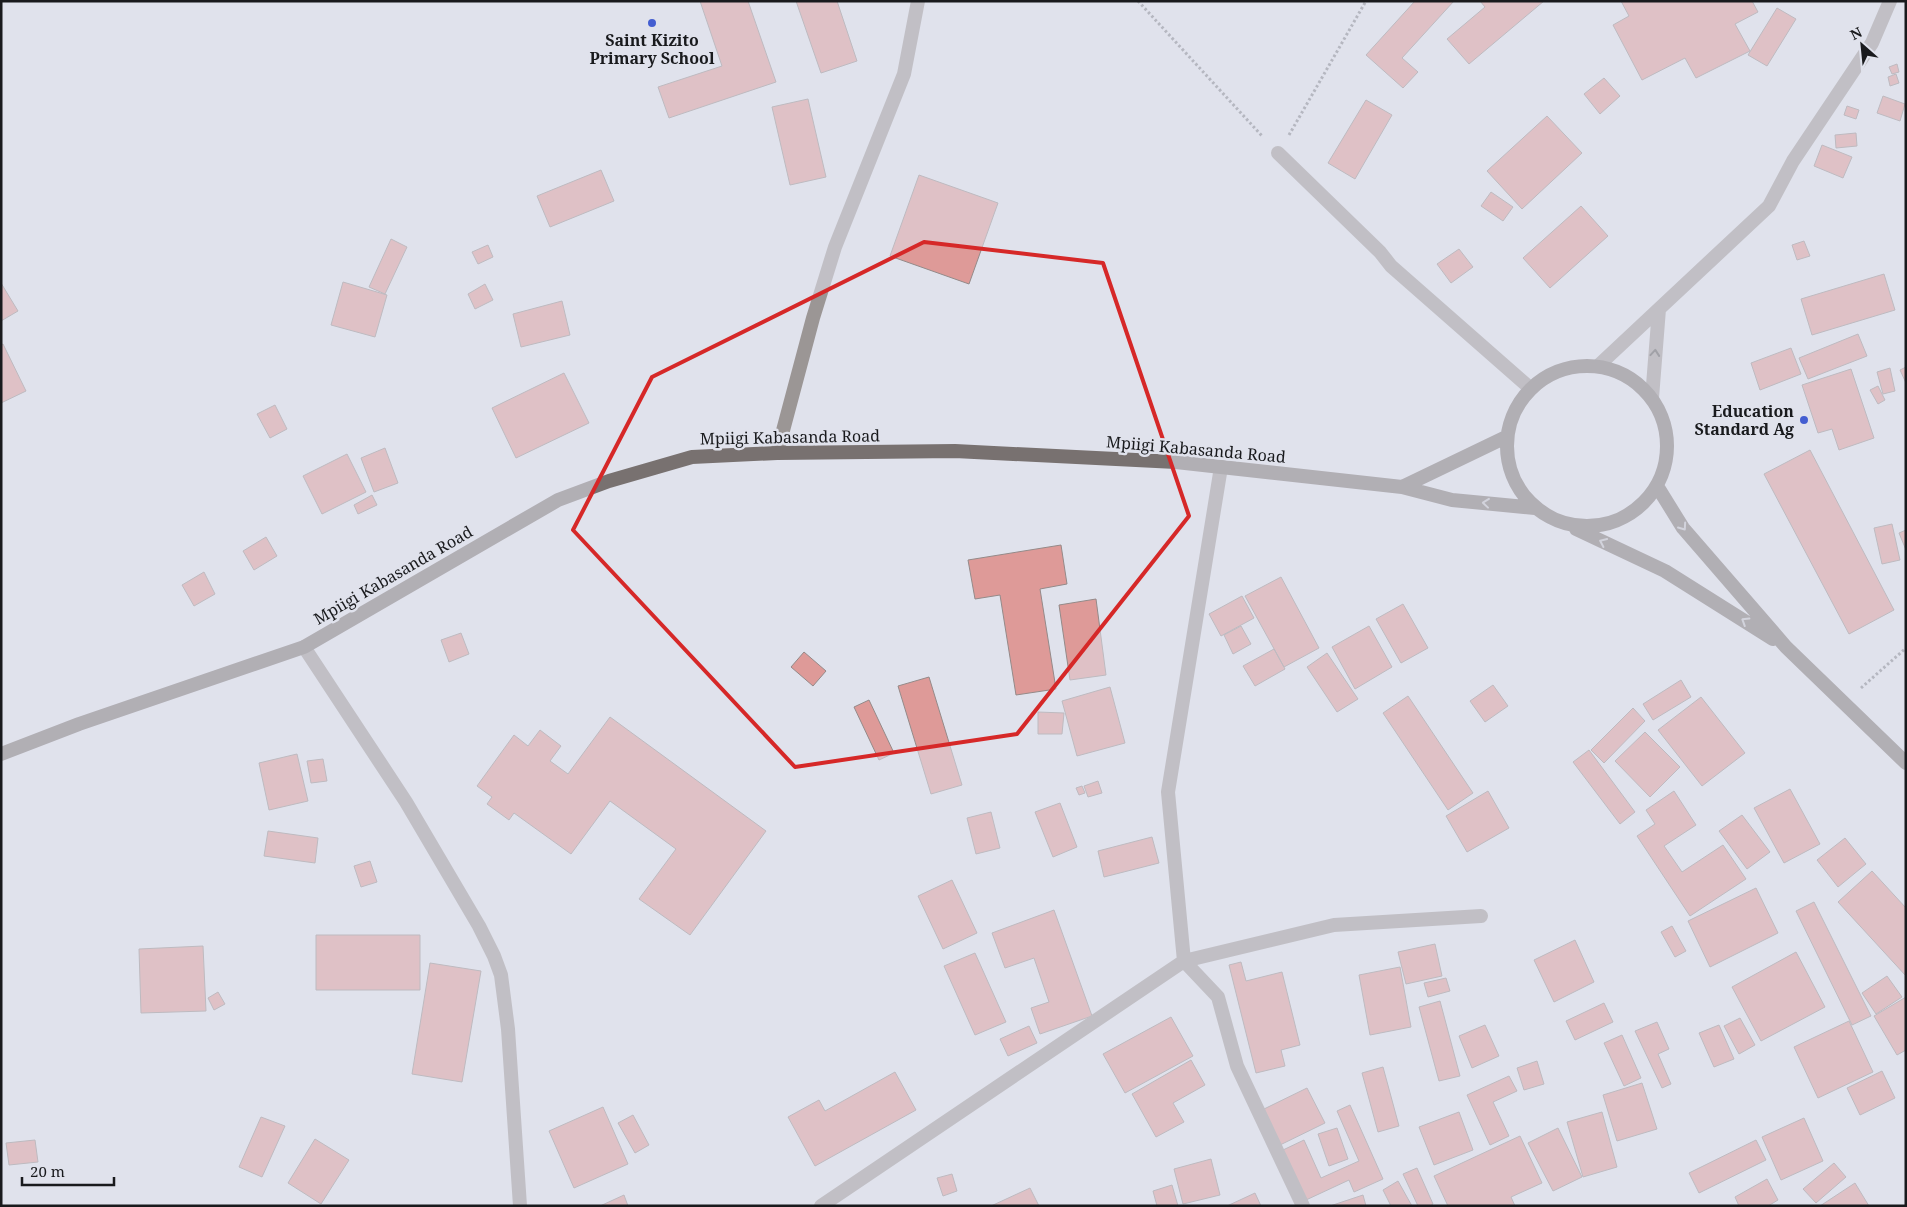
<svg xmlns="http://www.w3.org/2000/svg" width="1907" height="1207" viewBox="0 0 1907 1207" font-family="'Noto Serif',serif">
  <rect width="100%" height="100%" fill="#e0e2ec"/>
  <path fill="#de9a98" stroke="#948a89" d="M700,1H748L776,82L669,118L658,87L722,66Z
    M796,1H837L857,61L821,73Z
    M1415,1H1454L1402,58L1418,72L1403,88L1366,55Z
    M1480,1H1544L1469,64L1447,39L1485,7Z
    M1621,1H1752L1758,12L1735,24L1750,51L1696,78L1685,58L1642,80L1613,25L1629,16Z
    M1777,8L1796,19L1767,66L1748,55Z
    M1897,64L1899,72L1892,74L1889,67Z
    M1896,74L1899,83L1890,86L1888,77Z
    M1604,78L1620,96L1600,114L1584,94Z
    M1883,96L1905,104L1900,121L1877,113Z
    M808,99L826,177L790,185L772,107Z
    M1366,100L1392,115L1355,179L1328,163Z
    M1847,106L1859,110L1856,119L1844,115Z
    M1547,116L1582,153L1522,209L1487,171Z
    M1856,133L1857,146L1836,148L1835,135Z
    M1822,145L1852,157L1843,178L1814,166Z
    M601,170L614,201L550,227L537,196Z
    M919,175L998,203L969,284L890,256Z
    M1491,192L1513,207L1503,221L1481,206Z
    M1581,206L1608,236L1550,288L1523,258Z
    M391,239L407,247L385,294L369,287Z
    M1804,241L1810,256L1797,260L1792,245Z
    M488,245L493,257L478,264L472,252Z
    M1459,249L1473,267L1451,283L1437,264Z
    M1884,274L1895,310L1812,335L1801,299Z
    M343,282L387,295L375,337L331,325Z
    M1,283L18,311L1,321Z
    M485,284L493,300L475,309L468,294Z
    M562,301L570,335L521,347L513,314Z
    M1858,334L1867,356L1808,379L1799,358Z
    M3,344L26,391L1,403V345Z
    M1791,348L1801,374L1760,390L1751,363Z
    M1906,367V383L1900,370Z
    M1890,368L1895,391L1883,394L1877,372Z
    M1851,369L1874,438L1839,450L1832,429L1818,433L1802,385Z
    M564,373L589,423L516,458L492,408Z
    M1878,386L1885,400L1878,404L1870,390Z
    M275,405L287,429L270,438L257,414Z
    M385,448L398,483L374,492L361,458Z
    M1810,450L1894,610L1849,634L1764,474Z
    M347,454L366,492L322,514L303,476Z
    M372,495L377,505L358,514L354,505Z
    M1892,524L1900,560L1882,564L1874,528Z
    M1906,530V550L1899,533Z
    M266,537L277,556L254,570L243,551Z
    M1061,545L1067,584L1040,589L1056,689L1016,695L1000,595L975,599L968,560Z
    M204,572L215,594L194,606L182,585Z
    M1281,577L1319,648L1284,667L1245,596Z
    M1242,596L1254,618L1221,636L1209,614Z
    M1096,599L1106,675L1070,680L1059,605Z
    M1403,604L1428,648L1401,663L1376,619Z
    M1241,626L1251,644L1233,654L1224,635Z
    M1369,626L1392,667L1355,689L1332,647Z
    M461,633L469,654L449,662L441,640Z
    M1274,649L1285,669L1255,686L1243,666Z
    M804,652L826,671L813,686L791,667Z
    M1327,653L1358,699L1337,712L1307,667Z
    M929,677L962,785L931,794L898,686Z
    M1681,680L1691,697L1653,720L1643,704Z
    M1493,685L1508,706L1485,722L1470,701Z
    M1110,687L1125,743L1077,756L1062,701Z
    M1408,696L1473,793L1448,810L1383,713Z
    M1701,697L1745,753L1702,786L1658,730Z
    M869,700L894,753L879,760L854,707Z
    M1633,708L1645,721L1604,763L1591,750Z
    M1038,712L1064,713L1062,734H1038Z
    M610,717L766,831L690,935L639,899L676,849L610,801L571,854L514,813L509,820L487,804L492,797L477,786L514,735L528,746L540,730L561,746L550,761L568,774Z
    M1645,732L1680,767L1650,797L1615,761Z
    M1589,750L1635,812L1620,824L1573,762Z
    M297,754L308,801L269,810L259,763Z
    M323,759L327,781L311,783L307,761Z
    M1098,781L1102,793L1088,797L1084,786Z
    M1082,786L1085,793L1079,795L1076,788Z
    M1790,789L1820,844L1784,863L1754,808Z
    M1488,791L1509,828L1467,852L1446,816Z
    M1674,791L1696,825L1664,846L1682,872L1723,845L1746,879L1690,916L1637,836L1655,824L1646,810Z
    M1060,803L1077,847L1053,857L1035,812Z
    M991,812L1000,848L976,854L967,818Z
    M1742,815L1770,852L1747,869L1719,831Z
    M268,831L318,838L315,863L264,856Z
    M1152,837L1159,863L1104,877L1098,851Z
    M1845,838L1866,864L1838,887L1817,860Z
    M370,861L377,882L361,887L354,866Z
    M1872,871L1906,908V976L1838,902Z
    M952,880L977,933L943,949L918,896Z
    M1756,888L1778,933L1710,967L1688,921Z
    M1814,902L1871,1016L1852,1025L1796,911Z
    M1054,910L1092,1016L1040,1034L1031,1008L1049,1002L1034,958L1005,968L992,933Z
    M1672,926L1686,951L1675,957L1661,932Z
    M316,935H420V990H316Z
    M1575,940L1594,982L1554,1002L1534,960Z
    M1435,944L1442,976L1406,984L1398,952Z
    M203,946L206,1011L141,1013L139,949Z
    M1796,952L1825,1007L1761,1041L1732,987Z
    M975,953L1006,1022L975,1035L944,966Z
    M1241,962L1246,981L1282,972L1300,1045L1281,1050L1285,1066L1256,1073L1229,965Z
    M430,963L481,971L462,1082L412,1074Z
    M1400,967L1411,1027L1370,1035L1359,975Z
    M1887,976L1902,997L1876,1014L1862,993Z
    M1446,978L1450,991L1428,997L1424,983Z
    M218,992L225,1004L214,1010L208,998Z
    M1906,997V1050L1897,1055L1874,1016Z
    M1440,1001L1460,1076L1439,1081L1419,1007Z
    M1604,1003L1613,1022L1575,1040L1566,1021Z
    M1171,1017L1193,1056L1125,1093L1103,1054Z
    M1740,1018L1755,1045L1739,1054L1724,1026Z
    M1849,1021L1873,1072L1818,1098L1794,1047Z
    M1657,1022L1669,1049L1658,1054L1671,1084L1662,1088L1635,1031Z
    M1485,1025L1499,1056L1472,1068L1459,1036Z
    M1719,1025L1734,1059L1714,1067L1699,1033Z
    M1029,1026L1037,1043L1008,1056L1000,1039Z
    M1622,1035L1641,1078L1624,1086L1604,1043Z
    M1191,1060L1205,1085L1173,1103L1184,1122L1156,1137L1132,1094Z
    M1537,1061L1544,1084L1524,1090L1517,1068Z
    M1383,1067L1399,1126L1378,1132L1362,1073Z
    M1882,1071L1895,1098L1860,1115L1847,1088Z
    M895,1072L916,1110L815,1166L788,1117L819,1100L825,1111Z
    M1509,1076L1517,1091L1493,1102L1509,1136L1490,1145L1467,1095Z
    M1642,1083L1657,1129L1617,1141L1603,1095Z
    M1307,1088L1325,1123L1280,1145L1262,1110Z
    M1350,1105L1383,1179L1354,1192L1349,1180L1306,1200L1283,1150L1304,1140L1321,1178L1359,1161L1337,1111Z
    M603,1107L628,1164L574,1188L549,1131Z
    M1459,1112L1473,1150L1434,1165L1419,1127Z
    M1602,1112L1617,1167L1583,1177L1567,1122Z
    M633,1115L649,1145L635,1153L618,1123Z
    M261,1117L285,1126L262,1177L239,1167Z
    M1804,1118L1823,1161L1781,1180L1762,1137Z
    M1337,1128L1348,1159L1329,1166L1318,1134Z
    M1558,1128L1582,1177L1553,1191L1528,1143Z
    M1520,1136L1542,1183L1511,1197L1515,1206H1448L1434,1176Z
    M315,1139L349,1160L321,1204L288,1183Z
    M35,1140L38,1162L9,1165L6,1143Z
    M1756,1140L1766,1160L1699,1193L1689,1173Z
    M1211,1159L1220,1195L1183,1204L1174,1169Z
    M1834,1163L1846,1177L1816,1203L1803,1189Z
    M1417,1168L1433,1204L1430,1206H1418L1403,1174Z
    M952,1174L957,1191L943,1196L937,1178Z
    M1767,1179L1778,1200L1768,1206H1739L1735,1197Z
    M1398,1181L1412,1206H1391L1383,1190Z
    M1855,1183L1869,1206H1820Z
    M1172,1185L1178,1206H1157L1153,1191Z
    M1030,1188L1039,1206H991Z
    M1255,1193L1261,1206H1227Z
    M624,1195L628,1206H600Z
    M1363,1195L1366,1206H1330Z"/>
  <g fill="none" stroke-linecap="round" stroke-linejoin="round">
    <path stroke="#81838a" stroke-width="3" stroke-dasharray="2.5 2.5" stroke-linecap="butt" d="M1138,1L1263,137
      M1289,135L1366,1
      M1861,688L1906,648"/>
    <path stroke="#9b9695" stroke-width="14" d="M1278,153L1380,252L1391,266L1530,388
      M1598,366L1769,206L1793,161L1872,43L1890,1
      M1652,398L1659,309
      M777,453L813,318L835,247L904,74L918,1
      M1221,467L1168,792L1184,961L1218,997L1237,1066L1303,1206
      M304,647L406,802L479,926L494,956L501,975L508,1029L520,1206
      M821,1206L1184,961L1334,925L1481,916"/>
    <path stroke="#787170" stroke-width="14" d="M1507 446a80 80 0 1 1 160 0a80 80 0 1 1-160 0Z
      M1657,486L1683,528L1786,647L1906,763
      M1402,487L1506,437
      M1576,529L1665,571L1773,639
      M1,754L79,724L304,647L558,500L609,481L692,457L777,453L955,451L1176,462L1402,487L1452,500L1535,508"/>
  </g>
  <defs><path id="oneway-chevron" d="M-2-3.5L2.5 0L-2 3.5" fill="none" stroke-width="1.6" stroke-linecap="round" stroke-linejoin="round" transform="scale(1.25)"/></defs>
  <use stroke="#545253" href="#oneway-chevron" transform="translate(1655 353) rotate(-85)"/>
  <g stroke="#c1c0c7">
    <use href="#oneway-chevron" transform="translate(1486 503) rotate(-174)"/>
    <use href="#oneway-chevron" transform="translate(1683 527) rotate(55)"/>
    <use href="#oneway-chevron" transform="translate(1603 542) rotate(-155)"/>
    <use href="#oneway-chevron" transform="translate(1745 621) rotate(-148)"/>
  </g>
  <path d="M0 0H1907V1207H0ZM924,242L1103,263L1189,516L1017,734L795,767L573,530L652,377Z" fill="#e0e2ec" fill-opacity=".55" fill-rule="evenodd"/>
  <path fill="none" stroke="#d62828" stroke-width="4" stroke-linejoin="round" d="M924,242L1103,263L1189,516L1017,734L795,767L573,530L652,377Z"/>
  <g fill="#445ed1" stroke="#e0e2ec" stroke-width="2">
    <circle cx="652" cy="23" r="5"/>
    <circle cx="1804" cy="420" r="5"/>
  </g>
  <g text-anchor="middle" stroke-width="5" stroke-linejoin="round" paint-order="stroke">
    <g font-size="16" font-weight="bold" fill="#191a1d" stroke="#e0e2ec">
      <text x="652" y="46">Saint Kizito<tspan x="652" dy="18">Primary School</tspan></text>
      <text x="1794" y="417" text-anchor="end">Education<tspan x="1794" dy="18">Standard Ag</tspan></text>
    </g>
    <g font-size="16" fill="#191a1d" stroke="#e0e2ec">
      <text transform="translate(790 437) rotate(-1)" y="6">Mpiigi Kabasanda Road</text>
      <text transform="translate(1196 449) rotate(5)" y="6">Mpiigi Kabasanda Road</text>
      <text transform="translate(393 575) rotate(-30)" y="6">Mpiigi Kabasanda Road</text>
    </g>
  </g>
  <rect width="1907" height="1207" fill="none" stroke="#191a1d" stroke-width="5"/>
  <g transform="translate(1862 45) rotate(333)" stroke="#e0e2ec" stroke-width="4" paint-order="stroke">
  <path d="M0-4L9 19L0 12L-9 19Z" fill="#191a1d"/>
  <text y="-8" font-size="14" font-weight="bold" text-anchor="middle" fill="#191a1d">N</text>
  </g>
  <path d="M22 1177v8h92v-8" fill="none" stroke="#191a1d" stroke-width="2.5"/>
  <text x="30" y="1177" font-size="15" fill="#191a1d" stroke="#e0e2ec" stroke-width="4" paint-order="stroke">20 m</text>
</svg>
